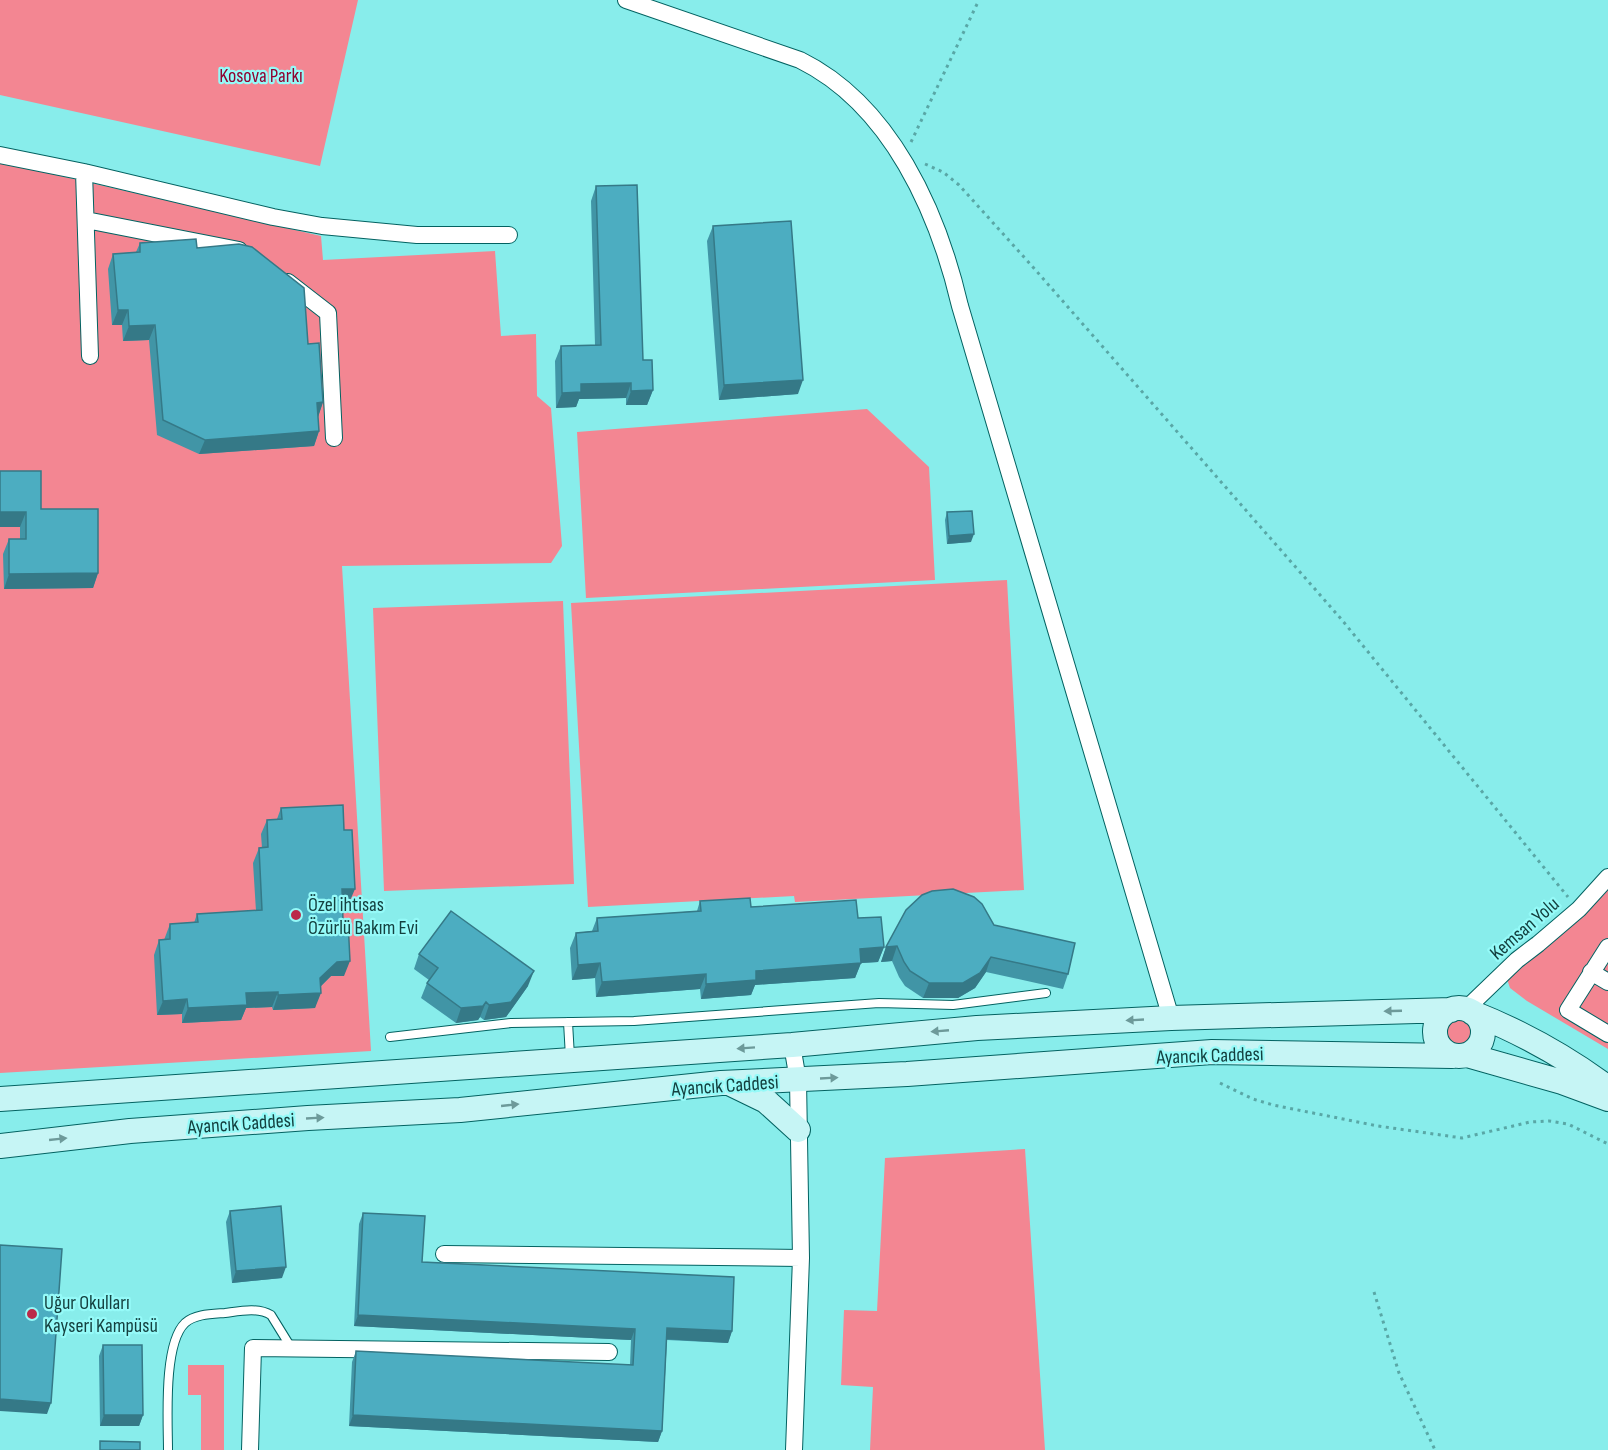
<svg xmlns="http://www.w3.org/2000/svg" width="1608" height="1450" viewBox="0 0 1608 1450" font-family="'Sofia Sans Condensed',sans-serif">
  <rect width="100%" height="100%" fill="#88edeb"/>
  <path fill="#f38692" d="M0,0H358L320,166L0,95Z
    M0,162L321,236L323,260L495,251L501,336L536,334L537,396L551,408L562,546L551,563L342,566L371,1051L0,1073Z
    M867,409L929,467L935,580L586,598L577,432Z
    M1007,580L1024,890L795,902L794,896L588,907L571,603Z
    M563,601L574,884L384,891L373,608Z
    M1608,876V1049L1527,1001L1510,988L1506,976Z
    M1446 1032a13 13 0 1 1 26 0a13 13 0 1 1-26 0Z
    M1025,1149L1045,1450H870L873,1387L841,1385L844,1310L877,1311L885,1158Z
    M188,1365H224V1450H201V1395H188Z"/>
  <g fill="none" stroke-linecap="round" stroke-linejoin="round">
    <defs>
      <path id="lane" d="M568,1022L570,1057
        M390,1037L511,1023L634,1021L879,1003L953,1005L1046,993
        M168,1450C168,1421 163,1344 185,1323C195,1314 212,1314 225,1313C240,1311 258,1307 271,1315L292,1349"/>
      <path id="street" d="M626,0L800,60C891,105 938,212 960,306L1171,1018
        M0,155L84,172L273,217L322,226L417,235H509
        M84,172L90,356
        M86,220L239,250
        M288,282L328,313L334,438
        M1608,947L1568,1010L1608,1034
        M1591,972L1608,982
        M1466,1009L1517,960L1538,944L1579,909L1608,877
        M792,1045L798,1080L801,1258L794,1450
        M444,1254L801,1258
        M250,1450L253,1348L609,1352"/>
      <path id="secondary" d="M1435 1032a24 24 0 1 1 48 0a24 24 0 1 1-48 0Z
        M1473,1013C1521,1032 1566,1057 1608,1088
        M1467,1055L1562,1082L1608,1099
        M731,1084L766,1101L798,1130
        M0,1099L792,1045L977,1028L1171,1018L1451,1010
        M0,1146L130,1131L308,1118L460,1110L721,1083L907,1074L1212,1052L1452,1056"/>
    </defs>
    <use href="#lane" stroke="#036261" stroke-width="10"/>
    <use href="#street" stroke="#036261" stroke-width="18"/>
    <use href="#secondary" stroke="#036261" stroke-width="26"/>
    <path stroke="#59a7a6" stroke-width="3" stroke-dasharray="3 4.5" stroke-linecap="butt" d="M911,142L979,0
      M925,164L943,172L959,185L1032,266L1342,620L1568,897
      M1220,1083L1253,1099L1273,1105L1378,1126L1462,1138L1530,1122L1549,1121L1568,1124L1608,1144
      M1374,1292L1399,1373L1435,1450"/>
    <use href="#lane" stroke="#fff" stroke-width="8"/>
    <use href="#street" stroke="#fff" stroke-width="16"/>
    <use href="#secondary" stroke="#c6f5f5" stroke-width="24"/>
  </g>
  <path fill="#4195a6" d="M596,186L643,360L653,390L647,405H626V398L579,399L576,407L556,408L555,361L561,346L595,345L591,201Z
    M713,226L798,394L719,400L707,241Z
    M140,243L197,248L308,344L323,402L318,417L319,431L314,446L199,454L157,435L149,340L123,341L122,325H112L108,269L113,254L136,252Z
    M0,471L41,509L98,573L93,588L4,589L3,554L9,539H20V527Z
    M947,512L971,542L947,544L945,520Z
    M281,808L344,830L349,903L342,904L344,976H331L320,987L315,1008L273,1010L272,1007L246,1008L241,1020L182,1023V1014L157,1015L154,955L159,940H164L170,924L194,923L197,914L256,911L253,863L259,848H262L261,834L267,820L277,819Z
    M700,901L858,918L884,947L878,962L861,963L855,978L755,985L751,995L701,999L700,989L596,997L595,978L572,980L570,948L576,933L592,931L597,918L697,911Z
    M994,925L1068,974L1063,989L986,972L975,988L958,998H923L905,986L899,977L892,961L881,962L886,947Z
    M419,954L528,986L506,1017L484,1020L480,1017L478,1020L456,1023L421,998L427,983L429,980L414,969Z
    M230,1211L282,1278L232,1283L226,1222Z
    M363,1213L422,1262L732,1331L728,1343L667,1340L662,1431L658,1442L349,1426L352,1362L356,1351L630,1365L631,1340L354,1326L359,1224Z
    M103,1345L143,1415L139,1426H100L99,1356Z"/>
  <path fill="#357987" d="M118,310H128L122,325H112Z
    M155,325L149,340L123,341L129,326Z
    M803,380L798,394L719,400L724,385Z
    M631,383L626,398L579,399L576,407L556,408L562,393L581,384Z
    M653,390L647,405H626L631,391Z
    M323,402L318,417L317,403Z
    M319,431L314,446L199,454L205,440Z
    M0,512H26L20,527H0Z
    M974,534L971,542L947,544L949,536Z
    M98,573L93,588L4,589L9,574Z
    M342,889H355L349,903L336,904Z
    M897,946L892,961L881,962L886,947Z
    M884,947L878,962L861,963L855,978L755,985L751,995L701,999L706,984L756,971L860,949Z
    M991,957L986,972L975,988L958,998H923L929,983Z
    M350,961L344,976H331L314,993L320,978L337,962Z
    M600,963L595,978L572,980L578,965Z
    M534,971L528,986L506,1017L484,1020L489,1005Z
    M706,974L700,989L596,997L602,982Z
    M278,992L272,1007L246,1008L241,1020L182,1023L188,1008L246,993Z
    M321,993L315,1008L273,1010L278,995Z
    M187,999L182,1014L157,1015L163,1001Z
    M486,1002L480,1017L478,1020L456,1023L461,1008Z
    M286,1267L282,1278L232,1283L236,1271Z
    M358,1315L635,1329L631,1340L354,1326Z
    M667,1328L732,1331L728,1343L663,1339Z
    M0,1399L51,1403L47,1414L0,1411Z
    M104,1415H143L139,1426H100Z
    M353,1415L662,1431L658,1442L349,1426Z"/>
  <path fill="#4cadc1" stroke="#357987" stroke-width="1.5" d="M637,185L643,360H652L653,390L631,391V383L581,384V392L562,393L561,346L601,345L596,186Z
    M791,221L803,380L724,385L713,226Z
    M196,239L197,248L239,244L252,247L304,288L308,344L319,343L323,402L317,403L319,431L205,440L163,420L155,325L129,326L128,310H118L113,254L140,252V243Z
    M0,471H41V509H98V573L9,574V539H26V512H0Z
    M972,511L974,534L949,536L947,512Z
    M343,805L344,830H352L355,889H342L343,921H348L350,961L337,962L320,978L321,993L278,995V992L246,993L247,1005L188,1008L187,999L163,1001L159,940L170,939V924L198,922L197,914L262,910L259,848L268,847L267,820L282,819L281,808Z
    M953,889L974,897L982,904L994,925L1075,943L1068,974L991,957L980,973L963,983H929L910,971L904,962L897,946L886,947L906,910L922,895L932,891Z
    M750,898L751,907L856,900L858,918L881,917L884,947L860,949L861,963L756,971V980L706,984V974L602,982L600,963L578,965L576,933L598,931L597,918L701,911L700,901Z
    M451,911L534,971L511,1002L489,1005L486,1002L483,1006L461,1008L427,983L438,968L419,954Z
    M281,1206L286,1267L236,1271L230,1211Z
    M363,1213L425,1216L422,1262L734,1277L732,1331L667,1328L662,1431L353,1415L356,1351L633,1365L635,1329L358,1315Z
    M0,1245L62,1249L51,1403L0,1399Z
    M103,1345H142L143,1415H104Z
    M100,1441L140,1442V1450H100Z"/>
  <defs><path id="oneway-solid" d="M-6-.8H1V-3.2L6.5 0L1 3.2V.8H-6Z" transform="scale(1.5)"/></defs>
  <g fill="#6d9a9a">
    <use href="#oneway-solid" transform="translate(1393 1011) rotate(178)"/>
    <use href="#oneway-solid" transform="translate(1135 1020) rotate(177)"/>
    <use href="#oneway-solid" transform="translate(940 1031) rotate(175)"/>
    <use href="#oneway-solid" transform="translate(746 1048) rotate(176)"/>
    <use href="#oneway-solid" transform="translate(829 1078) rotate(-3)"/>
    <use href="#oneway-solid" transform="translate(510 1105) rotate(-6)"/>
    <use href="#oneway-solid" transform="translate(315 1118) rotate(-3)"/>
    <use href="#oneway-solid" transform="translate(58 1139) rotate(-6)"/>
  </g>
  <g fill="#bb2a4a" stroke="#95faf8" stroke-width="2">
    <circle cx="296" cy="915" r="6"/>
    <circle cx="32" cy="1314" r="6"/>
  </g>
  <g text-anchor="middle" stroke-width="4.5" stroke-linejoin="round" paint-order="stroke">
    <g font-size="20" fill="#90012f" stroke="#95faf8">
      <text x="261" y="82">Kosova Parkı</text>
    </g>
    <g font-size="20" fill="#14403f" stroke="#95faf8" text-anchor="start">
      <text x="308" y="911">Özel ihtisas<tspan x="308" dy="23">Özürlü Bakım Evi</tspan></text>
      <text x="44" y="1309">Uğur Okulları<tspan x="44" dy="23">Kayseri Kampüsü</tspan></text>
    </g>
    <g font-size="20" fill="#14403f" stroke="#95faf8">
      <text transform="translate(1524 928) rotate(-41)" y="7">Kemsan Yolu</text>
      <text transform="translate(1210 1055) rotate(-2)" y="7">Ayancık Caddesi</text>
      <text transform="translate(725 1085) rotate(-4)" y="7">Ayancık Caddesi</text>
      <text transform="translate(241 1123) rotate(-4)" y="7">Ayancık Caddesi</text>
    </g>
  </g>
</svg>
